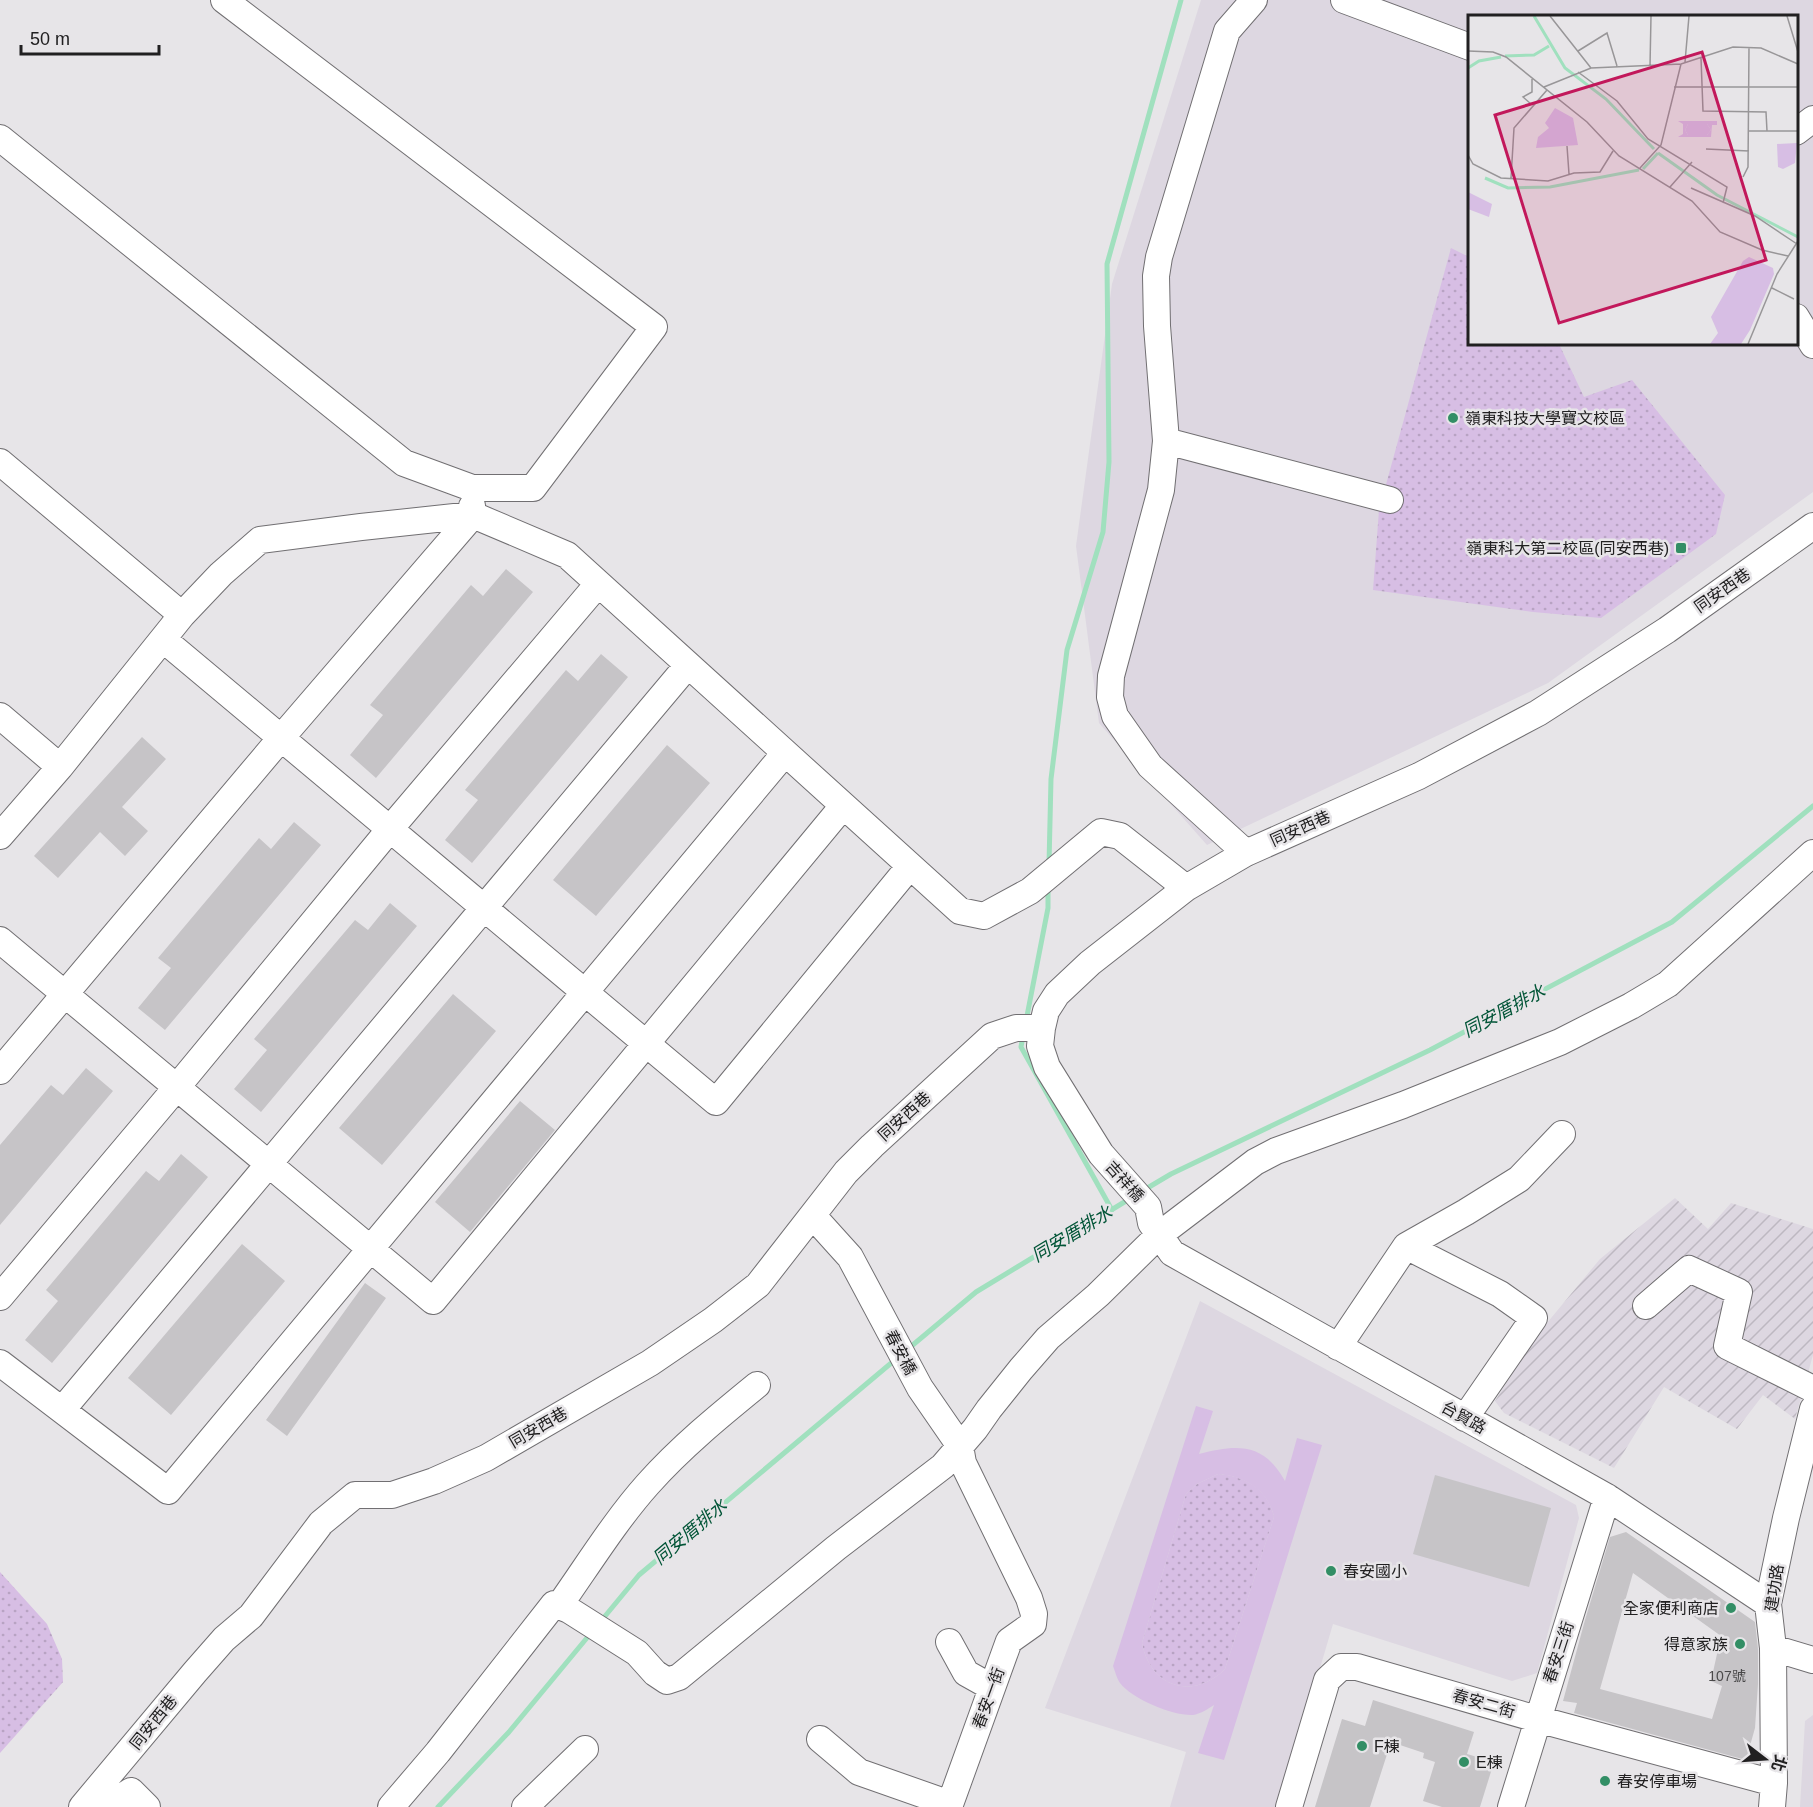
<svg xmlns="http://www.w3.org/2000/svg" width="1813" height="1807" viewBox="0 0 1813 1807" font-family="Arial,'Noto Sans TC',sans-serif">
  <defs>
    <pattern id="industrial-furrows" width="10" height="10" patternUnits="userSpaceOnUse" patternTransform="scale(1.5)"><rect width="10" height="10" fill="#ddd7e1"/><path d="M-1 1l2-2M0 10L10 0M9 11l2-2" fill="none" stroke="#bdb8c1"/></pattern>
    <pattern id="grass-dots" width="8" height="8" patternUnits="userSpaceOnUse" patternTransform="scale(1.5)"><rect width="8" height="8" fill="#d7bee4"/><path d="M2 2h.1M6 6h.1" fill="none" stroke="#b8a3c3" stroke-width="1.8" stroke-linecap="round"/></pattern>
  </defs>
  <rect width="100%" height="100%" fill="#e7e5e8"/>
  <path fill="#ddd7e1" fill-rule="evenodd" d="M1201,0H1813V492L1548,683L1207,845L1099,723L1076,546L1112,284ZM1470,16H1796V344H1470Z
    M1200,1301L1576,1505L1579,1518L1537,1673L1512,1681L1333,1624L1279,1807H1170L1186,1752L1045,1708Z
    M1813,1715V1807H1800L1805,1721Z"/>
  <path fill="url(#industrial-furrows)" d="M1675,1198L1708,1229L1731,1203L1813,1229V1355L1795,1419L1763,1395L1737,1429L1664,1387L1614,1468L1504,1413L1495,1401L1537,1335L1600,1259Z"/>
  <path fill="url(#grass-dots)" d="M1451,248L1469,257L1470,344H1559L1584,397L1632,380L1725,495L1716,534L1601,618L1533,612L1373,590L1379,510Z
    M1218,1474C1245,1476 1268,1489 1274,1517L1225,1669C1193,1701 1150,1687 1142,1643L1186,1494L1197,1484Z
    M0,1572L47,1624L62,1659L63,1682L0,1753Z"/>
  <path fill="#d7bee4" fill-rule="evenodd" d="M1196,1406L1213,1411L1199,1454C1238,1444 1264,1443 1285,1481L1297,1438L1322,1445L1224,1760L1198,1753L1214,1705C1208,1709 1200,1714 1193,1715C1173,1716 1132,1699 1120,1683C1117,1679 1115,1671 1113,1666ZM1218,1474C1245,1476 1268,1490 1274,1517L1225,1669C1193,1701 1150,1687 1142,1643L1186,1494L1197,1484Z"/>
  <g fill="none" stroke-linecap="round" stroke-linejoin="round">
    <path stroke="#a0e0be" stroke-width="5" d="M1049,864L1051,779L1067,650L1103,532L1109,462L1107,264L1181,0
      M1026,1021L1048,908V888
      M1023,1036L1021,1047L1112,1210
      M1144,1190L1171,1174L1430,1050L1672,922L1813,806
      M908,1349L976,1292L1131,1198
      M601,1621L639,1575L896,1359
      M438,1807L509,1732L591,1633"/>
  </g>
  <path fill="#c6c4c7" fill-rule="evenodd" d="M506,569L533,592L376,778L350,755L383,715L370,705L471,585L483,596Z
    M601,654L628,677L472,863L445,840L478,800L465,790L566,670L578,681Z
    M142,737L166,759L122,807L148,831L125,856L100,832L58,878L34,856Z
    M667,745L710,783L596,916L553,880Z
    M294,822L321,845L165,1030L138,1008L171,968L158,958L259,838L271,849Z
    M390,903L417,926L261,1112L234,1089L267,1050L254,1039L355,920L368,930Z
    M453,994L496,1031L382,1165L339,1128Z
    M86,1068L113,1091L0,1225V1145L51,1085L63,1095Z
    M520,1101L555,1130L470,1232L435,1202Z
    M181,1154L208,1177L52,1363L25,1340L58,1301L46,1290L146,1171L159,1181Z
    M242,1244L285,1281L171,1415L128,1378Z
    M365,1283L386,1298L287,1436L266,1420Z
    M1435,1475L1551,1508L1529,1587L1413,1554Z
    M1626,1532L1755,1622L1758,1649V1684L1755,1728L1746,1760L1574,1713L1577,1703L1563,1701L1585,1620L1610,1537ZM1633,1573L1721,1636L1711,1681L1722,1686L1712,1719L1600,1689Z
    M1373,1700L1474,1732L1467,1754L1494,1762L1480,1807H1442L1423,1801L1435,1762L1423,1758L1424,1753L1391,1742L1370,1807H1315L1342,1719L1365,1726Z"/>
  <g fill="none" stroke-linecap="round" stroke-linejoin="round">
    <defs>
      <path id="minor" d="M1344,0L1470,47
        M1796,132L1813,119
        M0,138L404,463L472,488H533L654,327L224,0
        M1796,317L1813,345
        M1166,441L1390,500
        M0,462L182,615
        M164,640L716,1102L910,866
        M0,716L60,767
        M0,836L60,767L182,615L221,574L260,540L361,527L473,515L567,555L960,911L984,916L1030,891L1101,832L1120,836L1186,888
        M1246,853L1150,766L1115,716L1110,697L1111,676L1161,490L1166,441L1157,326L1156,276L1159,257L1227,31L1254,0
        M0,940L433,1301L843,806
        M0,1071L281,738L473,515L472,506
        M813,1216L850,1257L920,1388L960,1446L963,1463L1029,1598L1034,1614L1033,1624L1009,1641L949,1807
        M1406,1246L1500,1294L1534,1318L1465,1418
        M0,1297L177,1087L390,829L598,584
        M1646,1306L1689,1269L1739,1292L1727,1346L1813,1389
        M1338,1347L1406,1246L1466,1212L1519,1179L1562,1134
        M0,1363L168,1491L785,753
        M62,1410L688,665
        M1768,1604L1607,1497L1172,1253L1151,1223L1148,1207L1101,1154L1047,1067L1040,1046L1042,1028L1046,1011L1057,994L1090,963L1186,888L1246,853L1419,776L1538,713L1667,630L1813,526
        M559,1606L569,1610L637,1653L655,1673L667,1681L679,1677L836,1548L943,1466L975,1429L989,1409L1021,1369L1048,1338L1098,1295L1159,1235L1255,1162L1276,1151L1403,1105L1560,1042L1631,1006L1668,984L1813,853
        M949,1642L966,1673L991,1687
        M1773,1648L1813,1660
        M820,1739L859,1772L950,1804
        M82,1807L195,1672L224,1639L251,1616L321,1523L355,1495H392L434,1481L486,1458L650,1363L713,1320L758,1285L846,1172L872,1146L992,1036L1016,1028H1042
        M106,1807L131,1791L147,1807
        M391,1807L438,1752L554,1604L559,1606C588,1565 615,1521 648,1484C681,1447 719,1416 757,1385
        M525,1807L585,1749
        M1289,1807L1327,1680L1341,1667H1357L1537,1719L1774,1783
        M1511,1807L1607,1497
        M1772,1807L1774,1783L1773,1648L1768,1604L1786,1518L1813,1409"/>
    </defs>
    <use href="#minor" stroke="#716f72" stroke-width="28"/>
    <use href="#minor" stroke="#fff" stroke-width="26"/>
  </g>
  <g fill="#328e65" stroke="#e7e5e8" stroke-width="2">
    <circle cx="1453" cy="418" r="6"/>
    <rect x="1675" y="542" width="12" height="12" rx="3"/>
    <circle cx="1331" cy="1571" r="6"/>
    <circle cx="1731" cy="1608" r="6"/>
    <circle cx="1740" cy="1644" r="6"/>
    <circle cx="1362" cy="1746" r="6"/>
    <circle cx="1464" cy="1762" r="6"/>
    <circle cx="1605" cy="1781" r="6"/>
  </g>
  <g text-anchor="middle" stroke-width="5" stroke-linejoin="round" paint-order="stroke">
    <g font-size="14" fill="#4a494a">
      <text x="1727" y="1681">107號</text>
    </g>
    <g font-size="16" fill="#212021" stroke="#e7e5e8" text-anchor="start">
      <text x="1465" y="424">嶺東科技大學寶文校區</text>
      <text x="1669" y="554" text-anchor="end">嶺東科大第二校區(同安西巷)</text>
      <text x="1343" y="1577">春安國小</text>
      <text x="1719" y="1614" text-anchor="end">全家便利商店</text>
      <text x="1728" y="1650" text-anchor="end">得意家族</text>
      <text x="1374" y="1752">F棟</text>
      <text x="1476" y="1768">E棟</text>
      <text x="1617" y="1787">春安停車場</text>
    </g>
    <g font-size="16" fill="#212021" stroke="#e7e5e8">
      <text transform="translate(1722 590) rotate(-35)" y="6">同安西巷</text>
      <text transform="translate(1300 828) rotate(-24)" y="6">同安西巷</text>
      <text transform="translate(904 1116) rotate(-42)" y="6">同安西巷</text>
      <text transform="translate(1125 1181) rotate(48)" y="6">吉祥橋</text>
      <text transform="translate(901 1352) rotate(62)" y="6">春安橋</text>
      <text transform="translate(1464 1417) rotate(29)" y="6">台貿路</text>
      <text transform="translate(538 1427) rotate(-30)" y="6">同安西巷</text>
      <text transform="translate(1774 1588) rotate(-82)" y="6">建功路</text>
      <text transform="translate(1558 1652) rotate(-72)" y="6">春安三街</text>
      <text transform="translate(988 1698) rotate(-70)" y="6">春安一街</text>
      <text transform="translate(1484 1703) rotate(16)" y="6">春安二街</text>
      <text transform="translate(153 1722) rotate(-51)" y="6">同安西巷</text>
    </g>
    <g font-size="18" font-style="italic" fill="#005436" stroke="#e7e5e8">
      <text transform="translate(1504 1011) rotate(-28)" y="6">同安厝排水</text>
      <text transform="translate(1072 1234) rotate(-31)" y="6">同安厝排水</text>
      <text transform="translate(690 1532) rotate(-40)" y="6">同安厝排水</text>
    </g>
  </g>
  <g transform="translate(1468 15)">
    <rect width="330" height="330" fill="#e7e5e8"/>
    <path d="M87,93L105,103L110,130L68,133L70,122L81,113L77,108ZM220,109H239L243,115L239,120H220L217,115ZM329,128L327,148L315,154L310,152L309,129ZM0,177L24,189L21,202L0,194ZM281,242L305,253L306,259L282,315L273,329H242L250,318L243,302L275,246Z" fill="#d7bee4"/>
    <path d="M210,106H249V110H244L243,122H210L215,119V109ZM220,109H239L243,115L239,120H220L217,115Z" fill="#d7bee4" fill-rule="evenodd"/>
    <path fill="none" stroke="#a0e0be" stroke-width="3" d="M66,1L97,53L138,84L186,134M37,41L66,40L81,31M0,53L11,46L33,42M190,138L249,180L330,222M175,154L190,138M17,163L40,173L82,172L171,155"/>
    <path fill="none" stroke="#989698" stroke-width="1.5" d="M82,1L123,53M319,1L330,37M0,36L25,37L38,42L119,107L151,141L224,186L252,217L294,235L320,241M110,36L139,18L149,51M233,43L235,96L298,97L299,116M217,47L221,1M182,51L183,1M110,57L149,86L180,124L259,172L255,188M76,72L123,53L213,49L265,32L293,33L330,49M206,72H330M63,89L55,82L64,77V64M280,116H330M330,127V181M99,131L101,159M238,134L281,136M0,140L5,149L33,163L80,166L106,158L132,157L145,136M172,153L193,130L213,49M275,162L280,152L281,32M43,163L46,113L79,75M202,172L224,147M223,173L287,201L329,229M304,273L326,284M280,329L309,259L330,226"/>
    <path fill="#c2185b" fill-opacity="0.15" stroke="#c2185b" stroke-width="3" d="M234,37L298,245L91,308L27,100Z"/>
    <rect width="330" height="330" fill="none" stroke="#212021" stroke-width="3"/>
  </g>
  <g transform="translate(1765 1759) rotate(107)" stroke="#e7e5e8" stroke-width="4.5" paint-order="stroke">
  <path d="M0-4.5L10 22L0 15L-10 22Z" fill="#212021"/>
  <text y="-9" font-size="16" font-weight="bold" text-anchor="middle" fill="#212021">北</text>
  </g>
  <path d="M21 45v9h138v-9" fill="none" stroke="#212021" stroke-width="3"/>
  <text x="30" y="45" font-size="18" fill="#212021" stroke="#e7e5e8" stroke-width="4.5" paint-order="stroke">50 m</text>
</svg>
